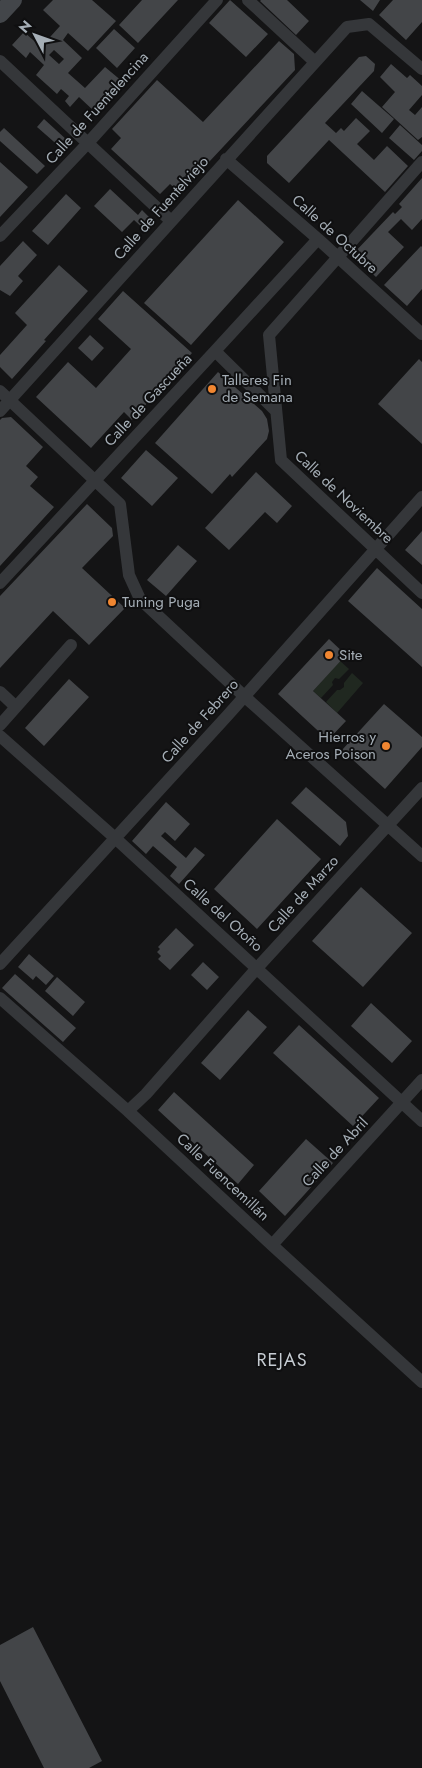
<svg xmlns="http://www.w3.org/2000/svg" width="422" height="1768" viewBox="0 0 422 1768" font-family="Jost,sans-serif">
  <rect width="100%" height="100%" fill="#141415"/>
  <path fill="#202820" d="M340,661L349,669L339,679L335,678L332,682L333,685L321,698L313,691Z
    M352,673L363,683L337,713L326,702L337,690H340L344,687V683Z"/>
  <path fill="#434548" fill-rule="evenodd" d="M53,0H92L116,21L88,51L68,33L63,40L82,58L68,73L85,88L105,67L123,82L95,112L79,97L70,107L65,101L69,96L61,89L57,94L36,75L44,65L30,52L26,58L12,45L24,32L41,47L60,26L43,10ZM54,50L64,59L59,64L49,55Z
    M142,0H178L138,43L119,25Z
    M230,0L268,34L246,57L209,23Z
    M261,0H287L309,21L296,35L260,1Z
    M360,0H380L373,11Z
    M393,0H422V22L406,40L379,15Z
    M114,29L135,48L117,68L96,48Z
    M279,41L294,54L295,70L180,193L170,184L160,194L111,149L121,138L112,129L157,80L203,122Z
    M366,56L375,64L374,71L325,123L336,133L341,128L344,131L356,118L370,131L357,144L374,160L387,146L408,166L385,192L329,140L289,183L267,163V156L359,57Z
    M391,64L407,78L410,75L422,86V95L409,110L415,115L422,107V137L418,140L382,107L395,92L380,77Z
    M362,91L394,119L382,133L351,104Z
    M44,119L68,141L61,148L37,127Z
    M400,125L422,145V151L414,160L389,138Z
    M4,128L45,166L37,174L0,141V132Z
    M0,162L28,187L0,217Z
    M422,178V219L412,230L401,219L388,232L404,247L376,277L352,255L393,212L395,214L402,207L399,204Z
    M110,189L138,215L142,210L154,222L146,231L134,220L122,232L94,206Z
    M66,194L81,208L48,245L32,231Z
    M238,200L284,242L191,345L144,303Z
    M23,241L37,255L18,276L23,281L10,296L0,290V266Z
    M421,246L422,247V289L407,306L384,285Z
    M59,265L88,291L44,340L46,341L12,379L0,367V355L27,325L15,313Z
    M123,291L192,353L132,420L124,412L91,448L36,397L68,362L96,388L131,349L98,319Z
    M90,335L104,348L92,361L78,348Z
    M419,359L422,362V444L378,404Z
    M218,372L262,411L267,419L269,431L267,439L232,477L230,474L212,494L155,443Z
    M11,417L43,447L26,466L38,477L30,486L54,507L0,566V420L2,418Z
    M146,450L178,478L152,506L121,478Z
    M256,472L292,506L277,523L265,512L229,550L205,528Z
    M87,504L112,528L113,536L82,568L125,608L89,645L53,611L0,668V596Z
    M422,531V565L405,550Z
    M178,545L197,561L166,596L147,580Z
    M377,568L422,609V667L348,601Z
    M329,639L346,655L313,691L346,721L328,740L278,694Z
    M69,679L89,697L44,746L25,728Z
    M384,704L422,737V747L385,789L342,750Z
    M306,787L346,822L348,836L340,846L291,803Z
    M166,802L190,824L175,841L165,832L161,836L186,858L195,847L205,855L179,884L170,876L177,867L153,846L146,854L132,841Z
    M277,819L321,859L257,929L214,889Z
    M361,887L412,933L363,987L312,941Z
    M176,928L194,945L170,970L158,959L161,956L157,952L160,949L158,947Z
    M29,954L54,976L46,985L36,976L33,980L18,967Z
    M203,962L219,977L207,990L191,975Z
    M15,974L76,1028L63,1042L2,988Z
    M57,977L85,1002L73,1016L45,991Z
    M371,1003L412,1041L392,1063L351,1026Z
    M248,1010L267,1027L220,1080L201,1063Z
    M299,1025L379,1098L353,1126L273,1053Z
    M174,1092L254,1165L238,1184L158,1110Z
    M306,1139L333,1163L285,1216L259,1191Z
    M33,1627L102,1761L89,1768H44L0,1681V1645Z"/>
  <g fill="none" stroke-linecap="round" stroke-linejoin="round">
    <path stroke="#35373a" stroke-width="12" d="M248,0L315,62
      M0,61L171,221
      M226,159L318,239L422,334
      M422,162L269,335L281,460L422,593
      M0,236L88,143L217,0
      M215,351L275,410
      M0,391L120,504L129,575L140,599L244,696L422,856
      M0,411L347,27L369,24L422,69
      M0,583L215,351L318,239
      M0,692L16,707
      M0,725L71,645
      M0,736L114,837L422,1121
      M0,964L227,716L422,497
      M0,998L128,1111L272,1245L422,1382
      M128,1111L146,1094L257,968L422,788
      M272,1245L422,1080"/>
    <path stroke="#43464a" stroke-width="18" d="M0,14L13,0"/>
  </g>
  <g fill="#f08631" stroke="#0f0f10" stroke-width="2">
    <circle cx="212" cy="389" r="5"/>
    <circle cx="112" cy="602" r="5"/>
    <circle cx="329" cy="655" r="5"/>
    <circle cx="386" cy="746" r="5"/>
  </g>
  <g text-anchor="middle" stroke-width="4" stroke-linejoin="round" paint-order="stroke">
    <g font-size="15" fill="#a5aeb6" stroke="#0f0f10">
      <text transform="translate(97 108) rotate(-48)" y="5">Calle de Fuentelencina</text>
      <text transform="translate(161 208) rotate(-48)" y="5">Calle de Fuentelviejo</text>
      <text transform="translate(335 234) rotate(42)" y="5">Calle de Octubre</text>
      <text transform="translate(148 400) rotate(-47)" y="5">Calle de Gascueña</text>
      <text transform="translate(344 497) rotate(43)" y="5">Calle de Noviembre</text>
      <text transform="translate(200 721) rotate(-48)" y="5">Calle de Febrero</text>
      <text transform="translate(303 894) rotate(-48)" y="5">Calle de Marzo</text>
      <text transform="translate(223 915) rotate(42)" y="5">Calle del Otoño</text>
      <text transform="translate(335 1152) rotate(-47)" y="5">Calle de Abril</text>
      <text transform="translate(223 1177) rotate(43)" y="5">Calle Fuencemillán</text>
    </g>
    <g font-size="15" fill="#a5aeb6" stroke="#0f0f10" text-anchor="start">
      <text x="222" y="385">Talleres Fin<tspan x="222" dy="17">de Semana</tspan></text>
      <text x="122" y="607">Tuning Puga</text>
      <text x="339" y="660">Site</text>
      <text x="376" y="742" text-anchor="end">Hierros y<tspan x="376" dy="17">Aceros Poison</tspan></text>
    </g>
    <g font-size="18" letter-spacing="1" fill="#c6ccd2" stroke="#0f0f10">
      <text x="282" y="1366">REJAS</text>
    </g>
  </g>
  <g transform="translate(35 35) rotate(311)" stroke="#0f0f10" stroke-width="4" paint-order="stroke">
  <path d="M0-4L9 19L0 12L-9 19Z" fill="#a5aeb6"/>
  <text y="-8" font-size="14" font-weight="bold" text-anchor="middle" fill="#a5aeb6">N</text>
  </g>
</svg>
